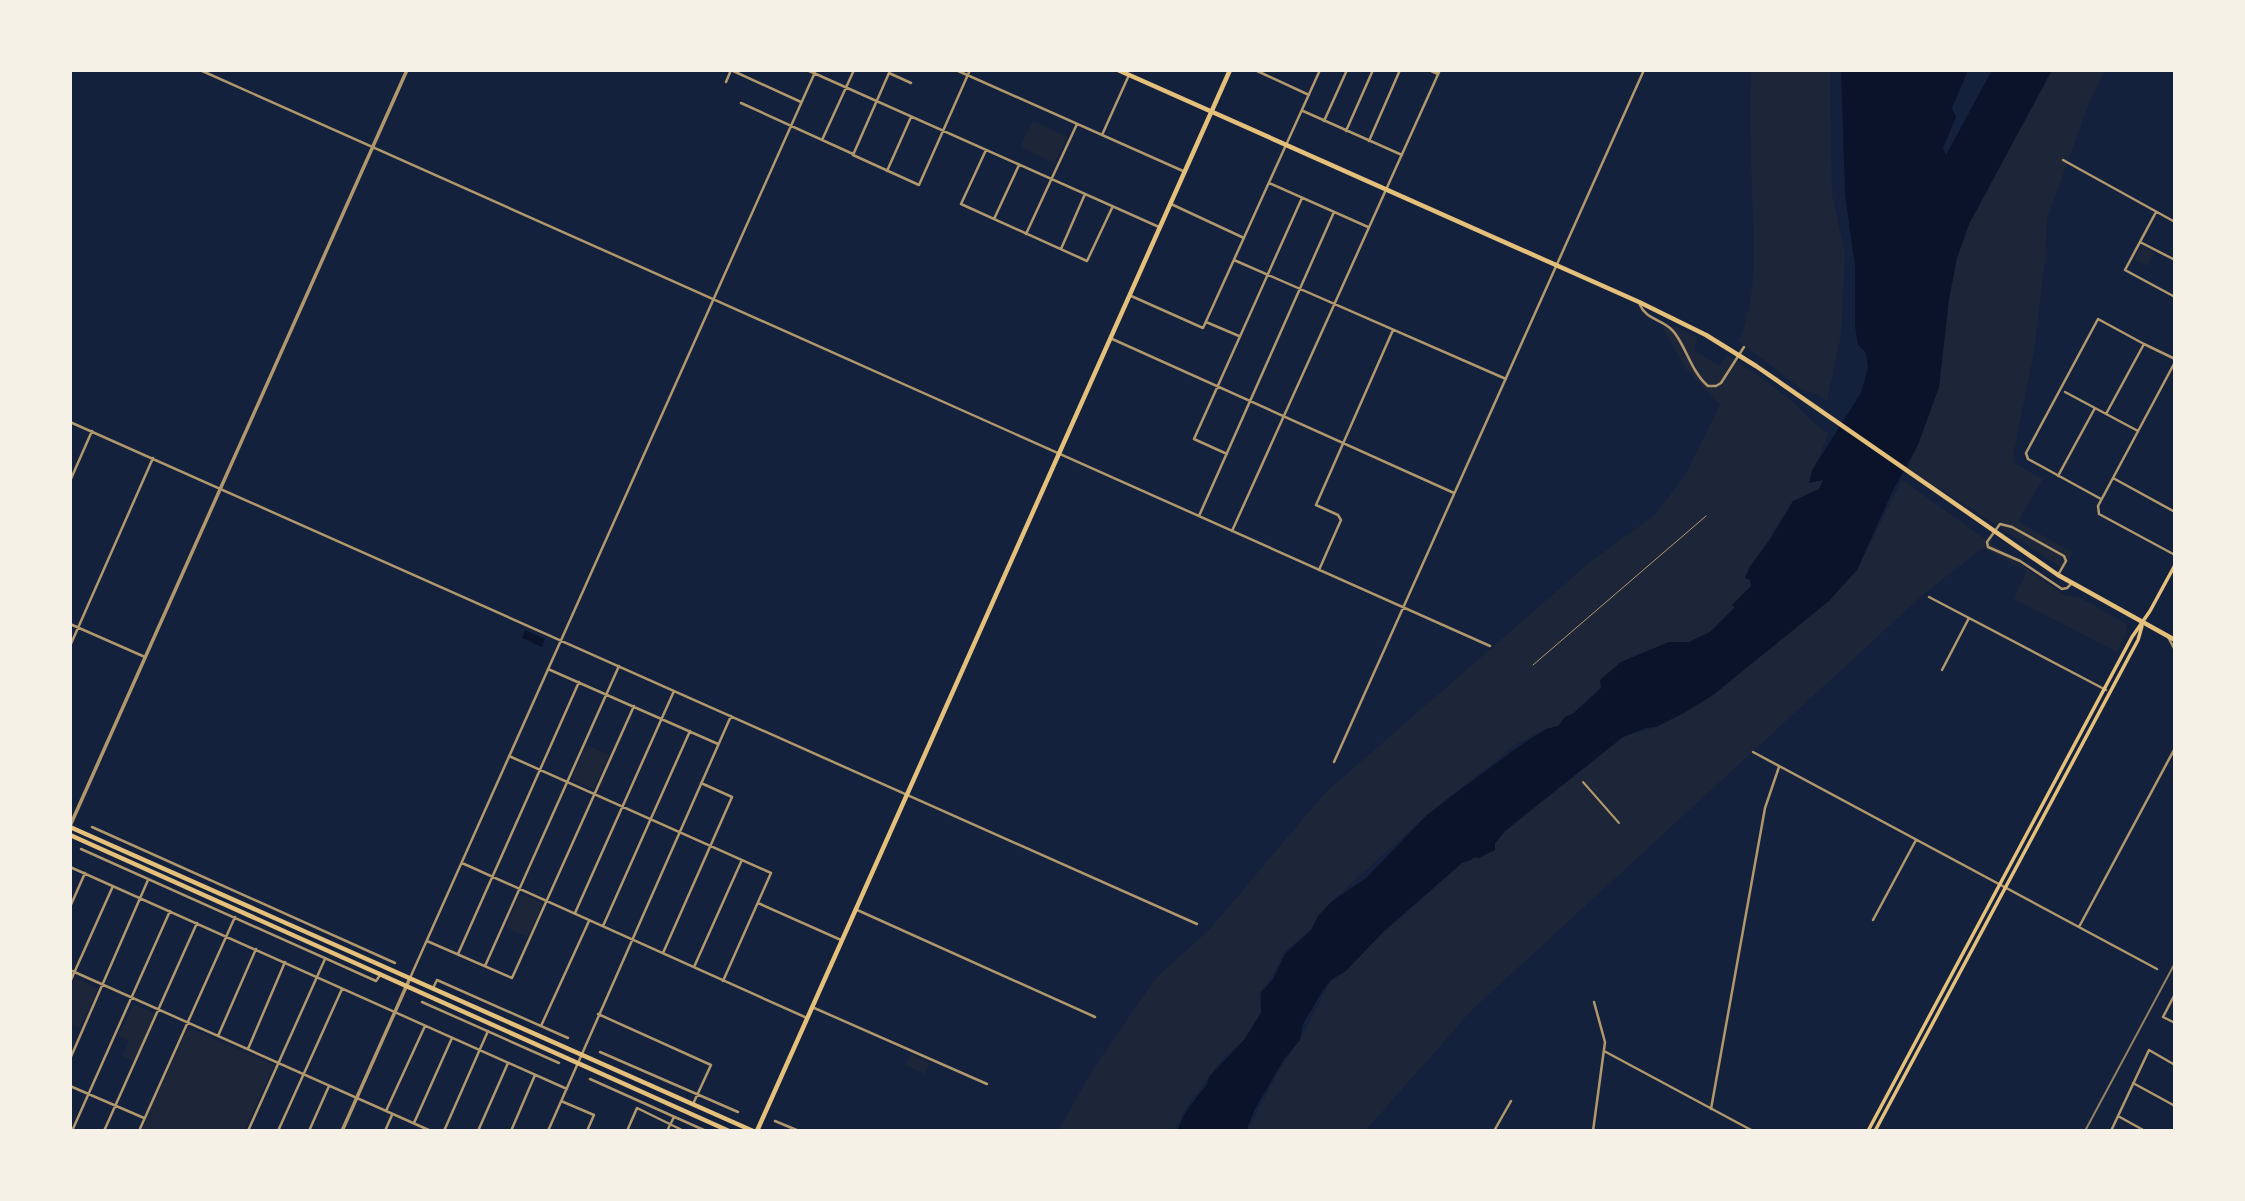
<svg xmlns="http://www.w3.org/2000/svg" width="2245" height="1201" viewBox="0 0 2245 1201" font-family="'Nunito Sans',sans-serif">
  <rect width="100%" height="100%" fill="#14213d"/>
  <path fill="#1d2539" d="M1751,70H1830L1832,194L1845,254L1841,334L1827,402L1818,395L1804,391L1739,341C1758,297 1754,242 1752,195C1751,153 1749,112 1751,70Z
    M2052,70H2106L2089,103L2047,219L2045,261L2034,352L2012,462L2043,479L2018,521L2073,553L2064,569L1908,468L1939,387L1949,299L1957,258L1969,224Z
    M1033,121L1067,137L1055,163L1020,147Z
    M2142,246L2155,253L2147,266L2134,259Z
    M1662,327H1677L1698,338L1694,347L1695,351L1719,366L1727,355C1750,370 1774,386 1795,404C1806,415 1815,425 1828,433L1810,482L1823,480L1819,490L1793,501L1745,577L1750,580L1751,586L1733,605L1735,607L1710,632L1689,642H1669L1621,662L1601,688L1558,726L1546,729L1518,743L1427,815L1332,901L1318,916L1312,929L1284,952L1271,978L1258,994L1261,1013L1244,1040L1222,1059L1183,1112L1174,1131H1058L1093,1069L1156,978L1210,929L1325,793L1589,563L1656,514L1685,475L1720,405L1686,369Z
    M1902,480L2064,595L2081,598L2126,624L2127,631L2117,652L2014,599L2027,571L1983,548L1925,593L1471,1011L1365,1131H1247L1284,1062L1300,1040L1331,980L1462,863L1489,852L1505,831L1623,737L1656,727L1857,570Z
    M587,745L609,755L594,787L591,788L573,780L572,777Z
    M522,894L541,902L542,906L527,937L506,927L519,896Z
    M77,979L96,987L97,990L80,1028L70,1024V989L74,980Z
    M134,1004L153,1013L154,1015L134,1061L122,1057L129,1041L118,1036Z
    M191,1029L274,1065L244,1131H141L187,1030Z
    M911,1054L930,1063L925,1074L906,1065Z"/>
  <path fill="#0b132b" d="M1841,70H1963L1967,73L1952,108L1956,117L1943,148L1946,155L1992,70H2052L1969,224L1957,258L1949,299L1939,387L1918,445L1893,490L1857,570L1829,601L1713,695L1684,713L1656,727L1646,728L1623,737L1505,831L1495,843V850L1479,858L1474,857L1471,860L1462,863L1385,930L1346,971L1331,980L1323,990L1303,1024L1300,1040L1284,1059L1254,1111L1246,1131H1177L1185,1113L1207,1084L1209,1077L1244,1040L1261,1013V993L1273,979L1285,954L1312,929L1318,916L1332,901L1365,879L1427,815L1449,798L1521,745L1546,729L1558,726L1565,717L1574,713L1601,688L1600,680L1621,662L1669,642H1689L1710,632L1735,607L1732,605L1751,586L1750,580L1745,578L1749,568L1771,538L1793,501L1819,489L1823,480L1809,483L1812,470L1861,393L1868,367L1866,353L1858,345L1855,326V266L1845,195Z
    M525,630L545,639L542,647L522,638Z"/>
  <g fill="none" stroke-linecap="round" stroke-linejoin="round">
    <path stroke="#b1986c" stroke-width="1" d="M1533,665L1706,516"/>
    <path stroke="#b1986c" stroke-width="2" d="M1583,782L1619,823"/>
    <path stroke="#b1986c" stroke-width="2.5" d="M200,70L1490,646
      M731,70L801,102
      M807,70L1159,227
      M956,70L1183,171
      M1255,70L1309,95
      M1429,70L1438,74
      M726,82L731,70
      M911,83L889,73L853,155L919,185L970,70
      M741,103L853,154
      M1303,111L1402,155
      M1324,121L1347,70
      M1346,131L1373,70
      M1102,135L1129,75
      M822,140L854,70
      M1369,141L1400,70
      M986,150L961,204L1087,261L1112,208
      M2063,160L2175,222
      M887,171L911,117
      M1269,183L1368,227
      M1171,204L1244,238
      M2156,212L2125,270L2175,297
      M994,219L1019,165
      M1026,234L1077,124
      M2140,242L2175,260
      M1061,249L1085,194
      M1234,260L1506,379
      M1129,295L1203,328L1320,70
      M1640,305C1646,319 1660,319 1671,329C1684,340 1690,371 1708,386H1716L1721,383L1744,347
      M1206,322L1239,336
      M1110,338L1454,493
      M2175,362L2098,506L2099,514L2175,555
      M2065,392L2138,431
      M2106,414L2144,344L2175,359
      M70,422L1197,924
      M1227,454L1194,439L1302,198
      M2058,476L2095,408
      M2113,478L2175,512
      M70,481L92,431
      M2101,499L2028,459L2026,453L2098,319L2144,344
      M1199,516L1334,212
      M1232,531L1440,70
      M1319,570L1341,520L1338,515L1316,505L1393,330
      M2058,575L2066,561L2064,556L2012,527L2000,524L1987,542L1988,547L2020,561L2062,589L2067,588L2072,583
      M1929,597L2106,690
      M70,624L145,657
      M2168,637L2175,650
      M70,646L153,458
      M548,669L718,744
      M1942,670L1969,618
      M1753,752L2157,969
      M509,756L771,873L723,981
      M1334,762L1644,70
      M92,827L395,963
      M81,849L376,981L381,974
      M462,863L807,1018
      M70,867L567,1089
      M758,903L841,940
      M70,907L85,873
      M855,909L1095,1017
      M575,913L674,691
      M1873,920L1916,840
      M603,926L690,731
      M2079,927L2175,748
      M427,941L512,978L634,706
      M663,953L732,797L701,783
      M458,954L579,682
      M485,966L619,666
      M694,967L741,862
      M70,970L431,1131
      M410,978L816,70
      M70,982L113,886
      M433,988L437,980L568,1038
      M2175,994L2163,1017L2175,1023
      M422,1002L559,1063
      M812,1007L987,1084
      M598,1014L711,1065L693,1104
      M541,1026L589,921
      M218,1036L256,949
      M248,1049L285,962
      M1604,1051L1753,1131
      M600,1052L738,1112
      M70,1059L148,880
      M590,1079L706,1131
      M2133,1083L2175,1106
      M70,1086L144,1118
      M561,1101L594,1115L587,1131
      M1711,1109L1765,808L1779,767
      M386,1111L425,1026
      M2118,1116L2145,1131
      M775,1121L799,1131
      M414,1123L452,1038
      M72,1131L170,911
      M104,1131L197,923
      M139,1131L235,917
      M248,1131L325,959
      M278,1131L342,989
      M309,1131L329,1086
      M385,1131L392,1115
      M444,1131L488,1031
      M478,1131L508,1063
      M511,1131L535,1075
      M548,1131L731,716
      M627,1131L637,1108L684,1131
      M667,1131L674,1117
      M1494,1131L1511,1101
      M1593,1131L1605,1042L1594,1002
      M2111,1131L2149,1050L2175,1065"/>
    <path stroke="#b1986c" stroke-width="3.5" d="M70,826L407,70
      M342,1131L410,978"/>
    <path stroke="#e5c07b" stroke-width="3.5" d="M1868,1131L2132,637L2150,611L2175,565
      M1875,1131L2138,640L2142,626"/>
    <path stroke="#e5c07b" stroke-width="4.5" d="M1118,70L1639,302L1706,335L1756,366L2058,575L2175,640"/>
    <path stroke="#e5c07b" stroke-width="4.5" d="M70,827L753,1131
      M70,835L729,1131
      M757,1131L1230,70"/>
    <path stroke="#918062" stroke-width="2" d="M2085,1131L2175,963"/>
  </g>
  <rect width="2245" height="1201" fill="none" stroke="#f6f1e7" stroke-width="144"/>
</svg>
